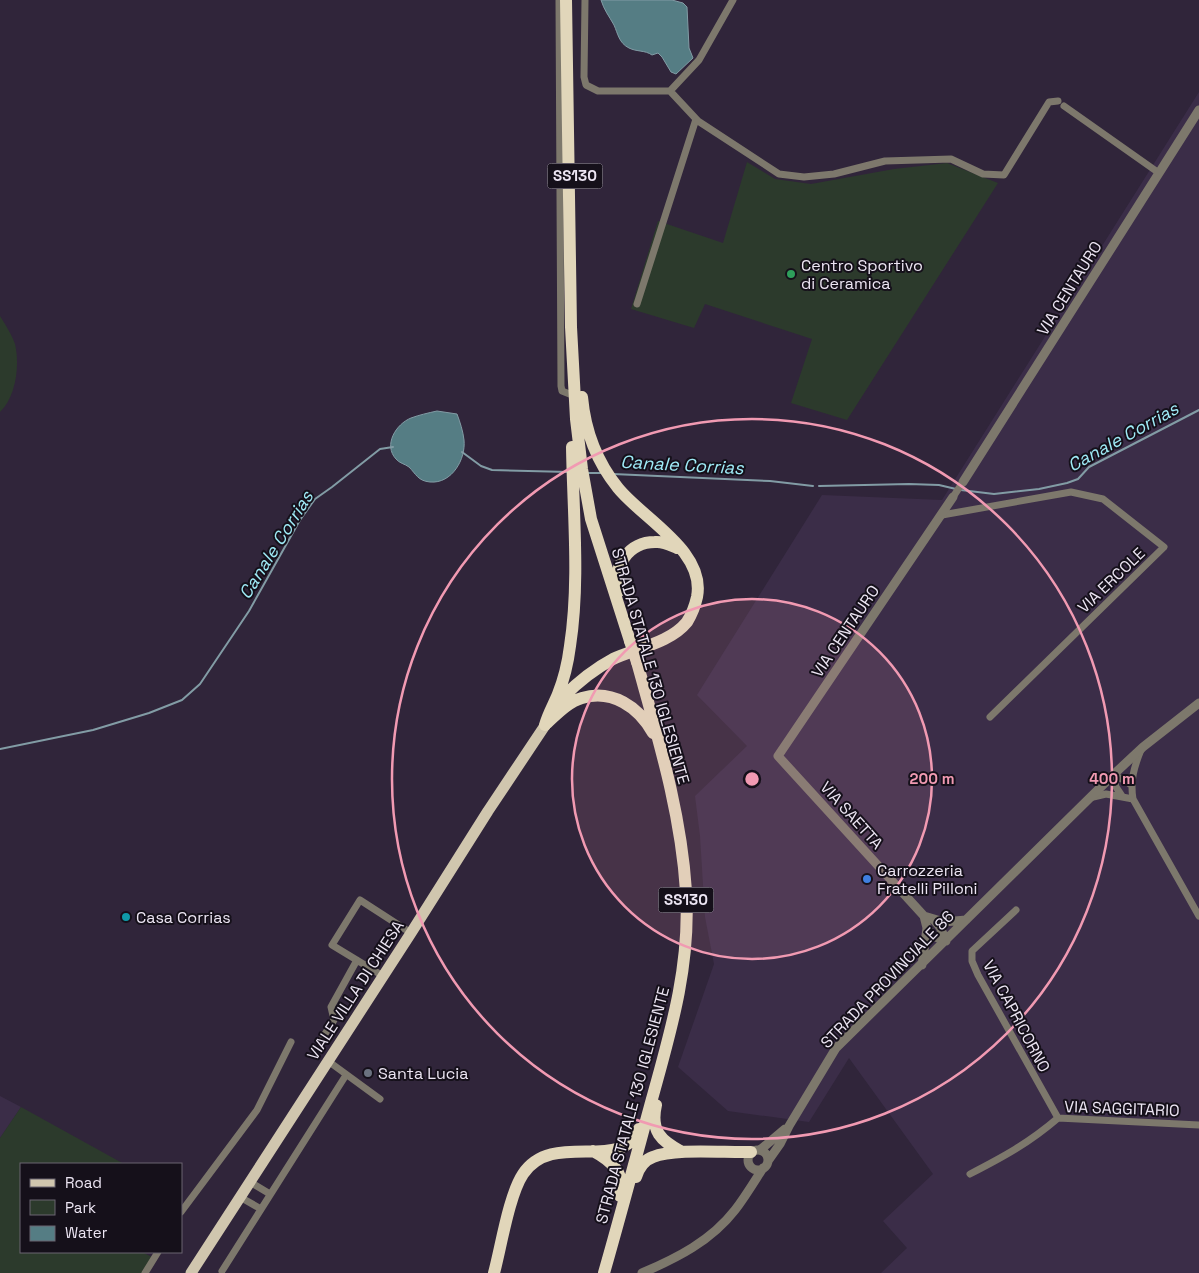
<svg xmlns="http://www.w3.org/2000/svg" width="1199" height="1273" viewBox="0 0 1199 1273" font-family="'Space Grotesk',sans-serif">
  <rect width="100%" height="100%" fill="#30253a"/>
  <path fill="#3b2d48" d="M1199,92V1273H881L907,1248L883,1221L933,1174L849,1058L809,1122L728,1111L678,1067L714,964L705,917L700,836L695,796L747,746L697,695L822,495L942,500Z
    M0,1096L21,1107L0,1138Z"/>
  <path fill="#2c3a2c" d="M747,162L775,179L811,184L894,169L947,163L998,183L847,420L791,403L812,339L705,304L694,328L631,309L658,221L723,243Z
    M0,316C5,324 12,335 15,344C20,365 16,397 0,412Z
    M21,1107L124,1164H21V1252H142L152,1257L143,1273H0V1138Z"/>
  <path fill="#557d84" stroke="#829ca5" d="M601,0H672L683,3L687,7L689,48L693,58L676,74L671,72L662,57L658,53L652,55C645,50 637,52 629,48C619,43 618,34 614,25C609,16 604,10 601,0Z
    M437,411L457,414C460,422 463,431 464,440C466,459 452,484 430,482C418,481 416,474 409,467C405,464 399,463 396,459C383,445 396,424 411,418C419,415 428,413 437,411Z"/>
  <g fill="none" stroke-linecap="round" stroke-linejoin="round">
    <path stroke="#829ca5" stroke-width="2" d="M462,452L481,466L492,470L569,472
      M588,473H601
      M613,474L770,481L813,486
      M819,486L909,484L939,485L956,489
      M961,490L994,494L1039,489L1067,483L1078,479L1089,467L1199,410
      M0,749L93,730L149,713L182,700L200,684L249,611L300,520L315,499L332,487L380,449L393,447"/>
    <path stroke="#7d786c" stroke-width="7" d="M559,0L561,386L562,391L572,395
      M585,0L584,77L586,85L598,91H670L698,121L779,174L804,177L834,174L885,161L951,159L983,174L1004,175L1049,102L1058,101
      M670,91L699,60L733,0
      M1064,106L1159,173
      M637,304L696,119
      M953,497L963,482
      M942,515L1071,492L1103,499L1164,547L990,717
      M1141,750C1134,767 1130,781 1133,799L1199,916
      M1113,775L1116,787L1122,796
      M1113,775L1124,780L1131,785
      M1089,798L1106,794L1133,799
      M1016,910L972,951V961L978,975L1058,1118
      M383,976L332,945L360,900L411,933
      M323,1037L334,1020L331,1007L357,960
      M328,1061L380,1099
      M970,1174C1003,1157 1029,1143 1058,1118L1199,1125
      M250,1182L270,1194
      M240,1197L261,1209
      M181,1212L257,1110L291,1042
      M222,1271L346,1075
      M145,1273L158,1252"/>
    <path stroke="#7d786c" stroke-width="9" d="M963,482L1199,110
      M953,497L778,756L924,916L944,922L966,920
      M934,920L940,927L946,941
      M927,928L933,936L946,941
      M922,965L927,928L924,916
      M760,1150L785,1129
      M748 1160a10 10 0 1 1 20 0a10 10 0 1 1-20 0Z
      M768,1161L780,1144L789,1126L836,1048L1113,775L1143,747L1199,703
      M642,1273C677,1258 711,1241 735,1210C745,1197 754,1182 763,1168"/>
    <path stroke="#d0c6ae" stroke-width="11" d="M191,1273L411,933L488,811L550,718"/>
    <path stroke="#e1d6ba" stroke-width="12" d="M566,0L571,327L576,419L582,469L591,519L630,641
      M619,591C612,566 629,542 655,542C663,541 670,545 677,548
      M562,698C577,683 594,669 613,659C637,648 670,643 687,622C692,614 695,606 697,597C706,551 643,519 618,488C597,462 585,430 582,397
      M547,723C557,714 568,702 582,698C612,689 639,707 653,733
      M545,725C548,714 554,704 558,694C564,679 568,662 570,646C580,581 573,513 572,447
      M656,1105C650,1131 661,1141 682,1152
      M593,1151C612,1161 626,1174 620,1196
      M636,1177C639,1167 644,1160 653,1157C674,1148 727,1153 751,1152
      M494,1273C501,1247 509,1195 523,1174C553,1129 622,1174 639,1129
      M604,1273C620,1217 635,1161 650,1106C670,1034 691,966 686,891C681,812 658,738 637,662"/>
    <path stroke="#e1d6ba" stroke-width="12" d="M630,641L637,662"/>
  </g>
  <circle cx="752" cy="779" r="180" fill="#f19ab2" fill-opacity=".12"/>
  <g fill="none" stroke="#f19ab2" stroke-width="2.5">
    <circle cx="752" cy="779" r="180"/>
    <circle cx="752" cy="779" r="360"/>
  </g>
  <circle fill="#2e9e5b" stroke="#15101a" stroke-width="2" cx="791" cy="274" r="5"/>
  <circle fill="#3f7fe0" stroke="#15101a" stroke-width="2" cx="867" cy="879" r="5"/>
  <circle fill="#0f9aa8" stroke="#15101a" stroke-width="2" cx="126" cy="917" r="5"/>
  <circle fill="#6b7280" stroke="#15101a" stroke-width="2" cx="368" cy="1073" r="5"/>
  <g text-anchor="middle" stroke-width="4" stroke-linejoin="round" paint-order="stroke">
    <g fill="#15101a" stroke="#aca5b2" stroke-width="1">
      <rect x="547.5" y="163.5" width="55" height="25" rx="4"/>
      <rect x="658.5" y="887.5" width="55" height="25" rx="4"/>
    </g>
    <g font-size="15" font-weight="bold" fill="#ece5f3">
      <text x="575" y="181">SS130</text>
      <text x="686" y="905">SS130</text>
    </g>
    <g font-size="16" fill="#ece5f3" stroke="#15101a" text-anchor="start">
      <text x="801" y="271">Centro Sportivo<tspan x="801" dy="18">di Ceramica</tspan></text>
      <text x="877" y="876">Carrozzeria<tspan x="877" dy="18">Fratelli Pilloni</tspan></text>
      <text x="136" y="923">Casa Corrias</text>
      <text x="378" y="1079">Santa Lucia</text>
    </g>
    <g font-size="16" fill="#ece5f3" stroke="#15101a">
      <text transform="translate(1069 288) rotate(-58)" y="6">VIA CENTAURO</text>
      <text transform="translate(1111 580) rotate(-44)" y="6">VIA ERCOLE</text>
      <text transform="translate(845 631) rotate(-56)" y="6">VIA CENTAURO</text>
      <text transform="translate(651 666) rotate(74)" y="6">STRADA STATALE 130 IGLESIENTE</text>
      <text transform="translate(852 815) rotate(48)" y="6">VIA SAETTA</text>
      <text transform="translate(887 979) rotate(-46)" y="6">STRADA PROVINCIALE 86</text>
      <text transform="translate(355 990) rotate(-57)" y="6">VIALE VILLA DI CHIESA</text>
      <text transform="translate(1017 1016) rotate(62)" y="6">VIA CAPRICORNO</text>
      <text transform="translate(632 1105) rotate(-75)" y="6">STRADA STATALE 130 IGLESIENTE</text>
      <text transform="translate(1122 1108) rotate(2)" y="6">VIA SAGGITARIO</text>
    </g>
    <g font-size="18" font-style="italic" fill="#9febf7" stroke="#15101a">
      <text transform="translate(1123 437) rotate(-29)" y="6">Canale Corrias</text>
      <text transform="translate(682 465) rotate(3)" y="6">Canale Corrias</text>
      <text transform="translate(276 545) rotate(-58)" y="6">Canale Corrias</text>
    </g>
  </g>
  <circle cx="752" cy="779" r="8" fill="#f19ab2" stroke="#15101a" stroke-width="2.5"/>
  <g font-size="15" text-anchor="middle" font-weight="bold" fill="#f19ab2" stroke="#15101a" stroke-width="4" stroke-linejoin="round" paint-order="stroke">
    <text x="932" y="784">200 m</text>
    <text x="1112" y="784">400 m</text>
  </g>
  <rect x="20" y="1163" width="162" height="90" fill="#15101a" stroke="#6b6571"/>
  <rect x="30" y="1179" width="25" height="8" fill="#d0c6ae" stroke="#6b6571"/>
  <text x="65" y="1188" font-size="15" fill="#ece5f3">Road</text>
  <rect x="30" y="1200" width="25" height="15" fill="#2c3a2c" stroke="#6b6571"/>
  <text x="65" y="1213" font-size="15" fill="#ece5f3">Park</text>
  <rect x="30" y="1226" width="25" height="15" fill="#557d84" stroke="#6b6571"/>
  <text x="65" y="1238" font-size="15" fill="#ece5f3">Water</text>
</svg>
